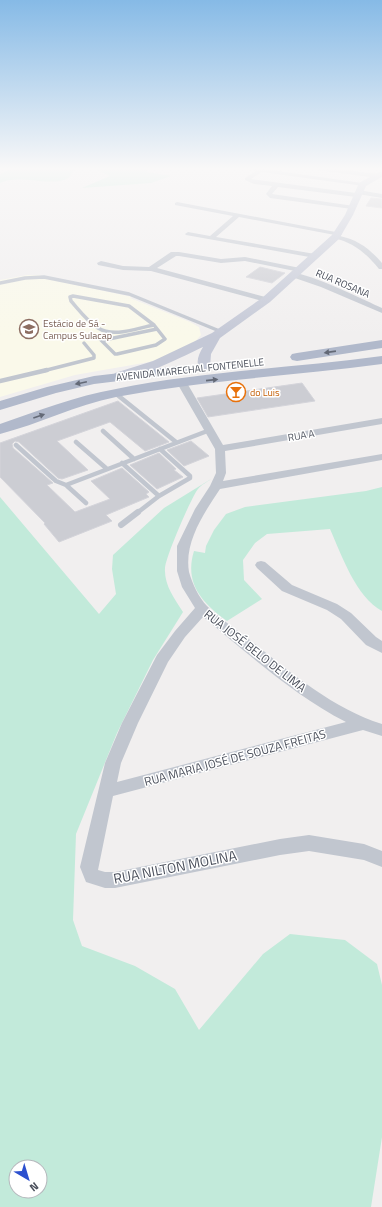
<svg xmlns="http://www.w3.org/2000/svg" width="382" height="1207" viewBox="0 0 382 1207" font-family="'Titillium Web',sans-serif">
  <rect width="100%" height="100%" fill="#f1efef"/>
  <path fill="#faf9ea" d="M27,275H40L48,279L132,297L130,298L190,322L199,327L201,335L194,343L176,353L149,362L75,375L0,397V280Z"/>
  <path fill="#c2eada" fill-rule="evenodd" d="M14,168H151L146,172L171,176L151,183L82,188L110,176L98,170L75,168C73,171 71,176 68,178C54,188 18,173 0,183V174Z
    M211,479C207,482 201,485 198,489C191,498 166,556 165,568C164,585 174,598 183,612L153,660L117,733L76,834L73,920L82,946L135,966L175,989L199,1030L263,954L290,934L345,940L377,964L382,985V1137L371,1207H0V497L99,614L116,594L112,569L113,555L164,508ZM16,1167H40V1191H16Z
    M382,487V611C356,597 342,556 330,529L267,534L255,543L243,560L244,580L262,599L227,621C202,603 184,583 194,551L205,553L206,546L214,530L226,514L245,507L366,491Z"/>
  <path fill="#cccdd3" stroke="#d4d4da" d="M371,198L382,199V208L366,206Z
    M260,267L285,273L272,283L246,277Z
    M302,383L315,401L208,417L197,398Z
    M118,401L169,442L145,451L110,422L57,441L88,470L62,479L58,478L19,442L15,441L12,444L13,448L53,483L47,485L75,512L110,499L91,481L122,468L149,492L146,494L149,497L106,515L112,521L59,542L44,524L45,523L0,477V443Z
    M191,441L209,456L184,466L167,450Z
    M159,453L176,469L174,470L183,477L157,489L130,465Z"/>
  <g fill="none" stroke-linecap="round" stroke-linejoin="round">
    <path stroke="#c1c6cf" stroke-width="3.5" d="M0,283L25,278L44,277L129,294L222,332
      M73,296L129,306L154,325C137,328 114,338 98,328C88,322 79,310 71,301L70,297Z
      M101,340L115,354
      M104,340L157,329
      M117,354L156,345L165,339L154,325
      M43,371L94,358V355L84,343"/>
    <path stroke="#c1c6cf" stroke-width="4.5" d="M0,381L47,370
      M115,393L176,442
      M103,431L134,459
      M76,442L107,469
      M16,445L56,481L66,485L86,503
      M122,463L159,496
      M66,485L210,430
      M137,513L159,496L190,478V476L160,449"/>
    <path stroke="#c1c6cf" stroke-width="6" d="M121,525L138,512"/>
    <path fill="#c1c6cf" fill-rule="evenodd" d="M244,168H257L362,183L364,184V186L262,172L251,179L356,193V191L358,190L382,194V198L358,194V196L356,197L278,187L272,194L354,206L355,207L352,209L270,198L266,194L272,186L254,184L245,180V178L256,171Z
      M314,168H328L378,174L381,176L378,178L317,170Z
      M177,202L341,233L342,234L340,236C358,240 370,249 382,263V269H379C366,253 354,243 334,238L333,237L335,235L239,217L216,237L315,254L319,256L315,258L186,235L185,234L188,232L210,236L233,216L175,205V203Z
      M171,252H179L221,259L245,257L300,268L304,270L300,272L245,261L221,263L179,256H176L157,268L269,298V302H266L151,271L123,270L98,265L97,263L101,261L123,266L149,267Z
      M292,273C305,271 367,301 382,308V313L321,287L292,277Z
      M182,380L187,383L223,445L382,418V424L225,451L226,473L223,481L382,454V460L220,489C204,513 184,542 189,572C192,583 199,598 207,606C220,619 236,629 250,640C290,672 332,708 382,724V736L363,730L113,796L98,870L105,872H115L280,839L309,835L364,844L382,851V867L364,860L309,851L280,855L115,888H105L86,882L80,867L105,763L122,723L157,655L175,631L195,608L182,587L177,571V546L195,509L210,486L216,473L215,449L177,383ZM203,617C249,654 293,695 346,722L117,782L121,763L138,723L168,662L185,637Z
      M261,561L265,562L292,585L337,604L351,613L376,637L382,641V653L366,645L341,619L327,610L282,591L257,568L255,565L257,562Z"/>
    <path fill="#c4c8d6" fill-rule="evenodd" d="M379,172H382V177L366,186L353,215L339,239L270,302L220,338L211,354L210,367L208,370H200C195,362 199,354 203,347C186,355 131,383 115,379L113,376L115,373L153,361L212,333L262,298L332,235L345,215L359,183Z"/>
    <path fill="#b1b9cb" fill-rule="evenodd" d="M382,340V348L297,361L292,360L290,357L292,354L297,353Z
      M382,356V364C294,376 204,380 116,397C76,405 39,424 0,434V424C38,411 76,396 116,389C204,371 294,368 382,356Z
      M180,366L185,367L187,370L185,373L94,384L56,393L0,410V401L47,387L94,376Z"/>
  </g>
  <defs><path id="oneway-solid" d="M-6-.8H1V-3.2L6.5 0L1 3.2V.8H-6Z"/></defs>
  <g fill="#636976">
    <use href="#oneway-solid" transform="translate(330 352) rotate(172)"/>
    <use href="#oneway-solid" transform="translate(212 380) rotate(-6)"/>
    <use href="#oneway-solid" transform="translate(81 383) rotate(168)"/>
    <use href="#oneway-solid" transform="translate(39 416) rotate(-19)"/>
  </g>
  <linearGradient id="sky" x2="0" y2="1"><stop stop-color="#86bae6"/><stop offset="0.5" stop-color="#f9f8f8"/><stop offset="1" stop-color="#f9f8f8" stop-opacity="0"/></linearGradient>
  <rect width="382" height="337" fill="url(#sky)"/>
  <defs>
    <symbol id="university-ring" viewBox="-11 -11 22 22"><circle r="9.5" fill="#fff" stroke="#8d6e63" stroke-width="1.5"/><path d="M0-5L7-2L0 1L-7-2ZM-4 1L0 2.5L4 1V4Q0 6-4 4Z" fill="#8d6e63"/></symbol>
    <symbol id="bar-ring" viewBox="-11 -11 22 22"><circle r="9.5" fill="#fff" stroke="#e8710a" stroke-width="1.5"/><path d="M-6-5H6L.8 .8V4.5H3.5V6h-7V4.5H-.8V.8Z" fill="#e8710a"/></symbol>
  </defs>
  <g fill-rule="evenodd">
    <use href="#university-ring" x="18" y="318" width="22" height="22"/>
    <use href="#bar-ring" x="225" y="381" width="22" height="22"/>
  </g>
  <g text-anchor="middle" stroke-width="3" stroke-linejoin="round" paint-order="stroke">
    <g font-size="10" fill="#494e5a" stroke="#fff">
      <text transform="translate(343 283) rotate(23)" y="4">RUA ROSANA</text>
      <text transform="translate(190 369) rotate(-6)" y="4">AVENIDA MARECHAL FONTENELLE</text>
      <text transform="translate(301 435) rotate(-10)" y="4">RUA A</text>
    </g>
    <g font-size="10" fill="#785e54" stroke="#fff" text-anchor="start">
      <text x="43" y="327">Estácio de Sá -<tspan x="43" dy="12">Campus Sulacap</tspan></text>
    </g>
    <g font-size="10" fill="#c56008" stroke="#fff" text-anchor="start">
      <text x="250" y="396">do Luis</text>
    </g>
    <g font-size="12" fill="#494e5a" stroke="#fff">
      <text transform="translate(255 651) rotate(38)" y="4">RUA JOSÉ BELO DE LIMA</text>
      <text transform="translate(235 758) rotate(-15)" y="4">RUA MARIA JOSÉ DE SOUZA FREITAS</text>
    </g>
    <g font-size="14" fill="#494e5a" stroke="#fff">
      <text transform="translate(175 867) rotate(-11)" y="5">RUA NILTON MOLINA</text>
    </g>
  </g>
  <g transform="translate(28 1179) rotate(142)"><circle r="19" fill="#ffffff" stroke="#b6b8bd"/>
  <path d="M0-3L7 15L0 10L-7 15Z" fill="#2c50cf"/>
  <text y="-6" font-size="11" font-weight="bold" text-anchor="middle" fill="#494e5a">N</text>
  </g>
</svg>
